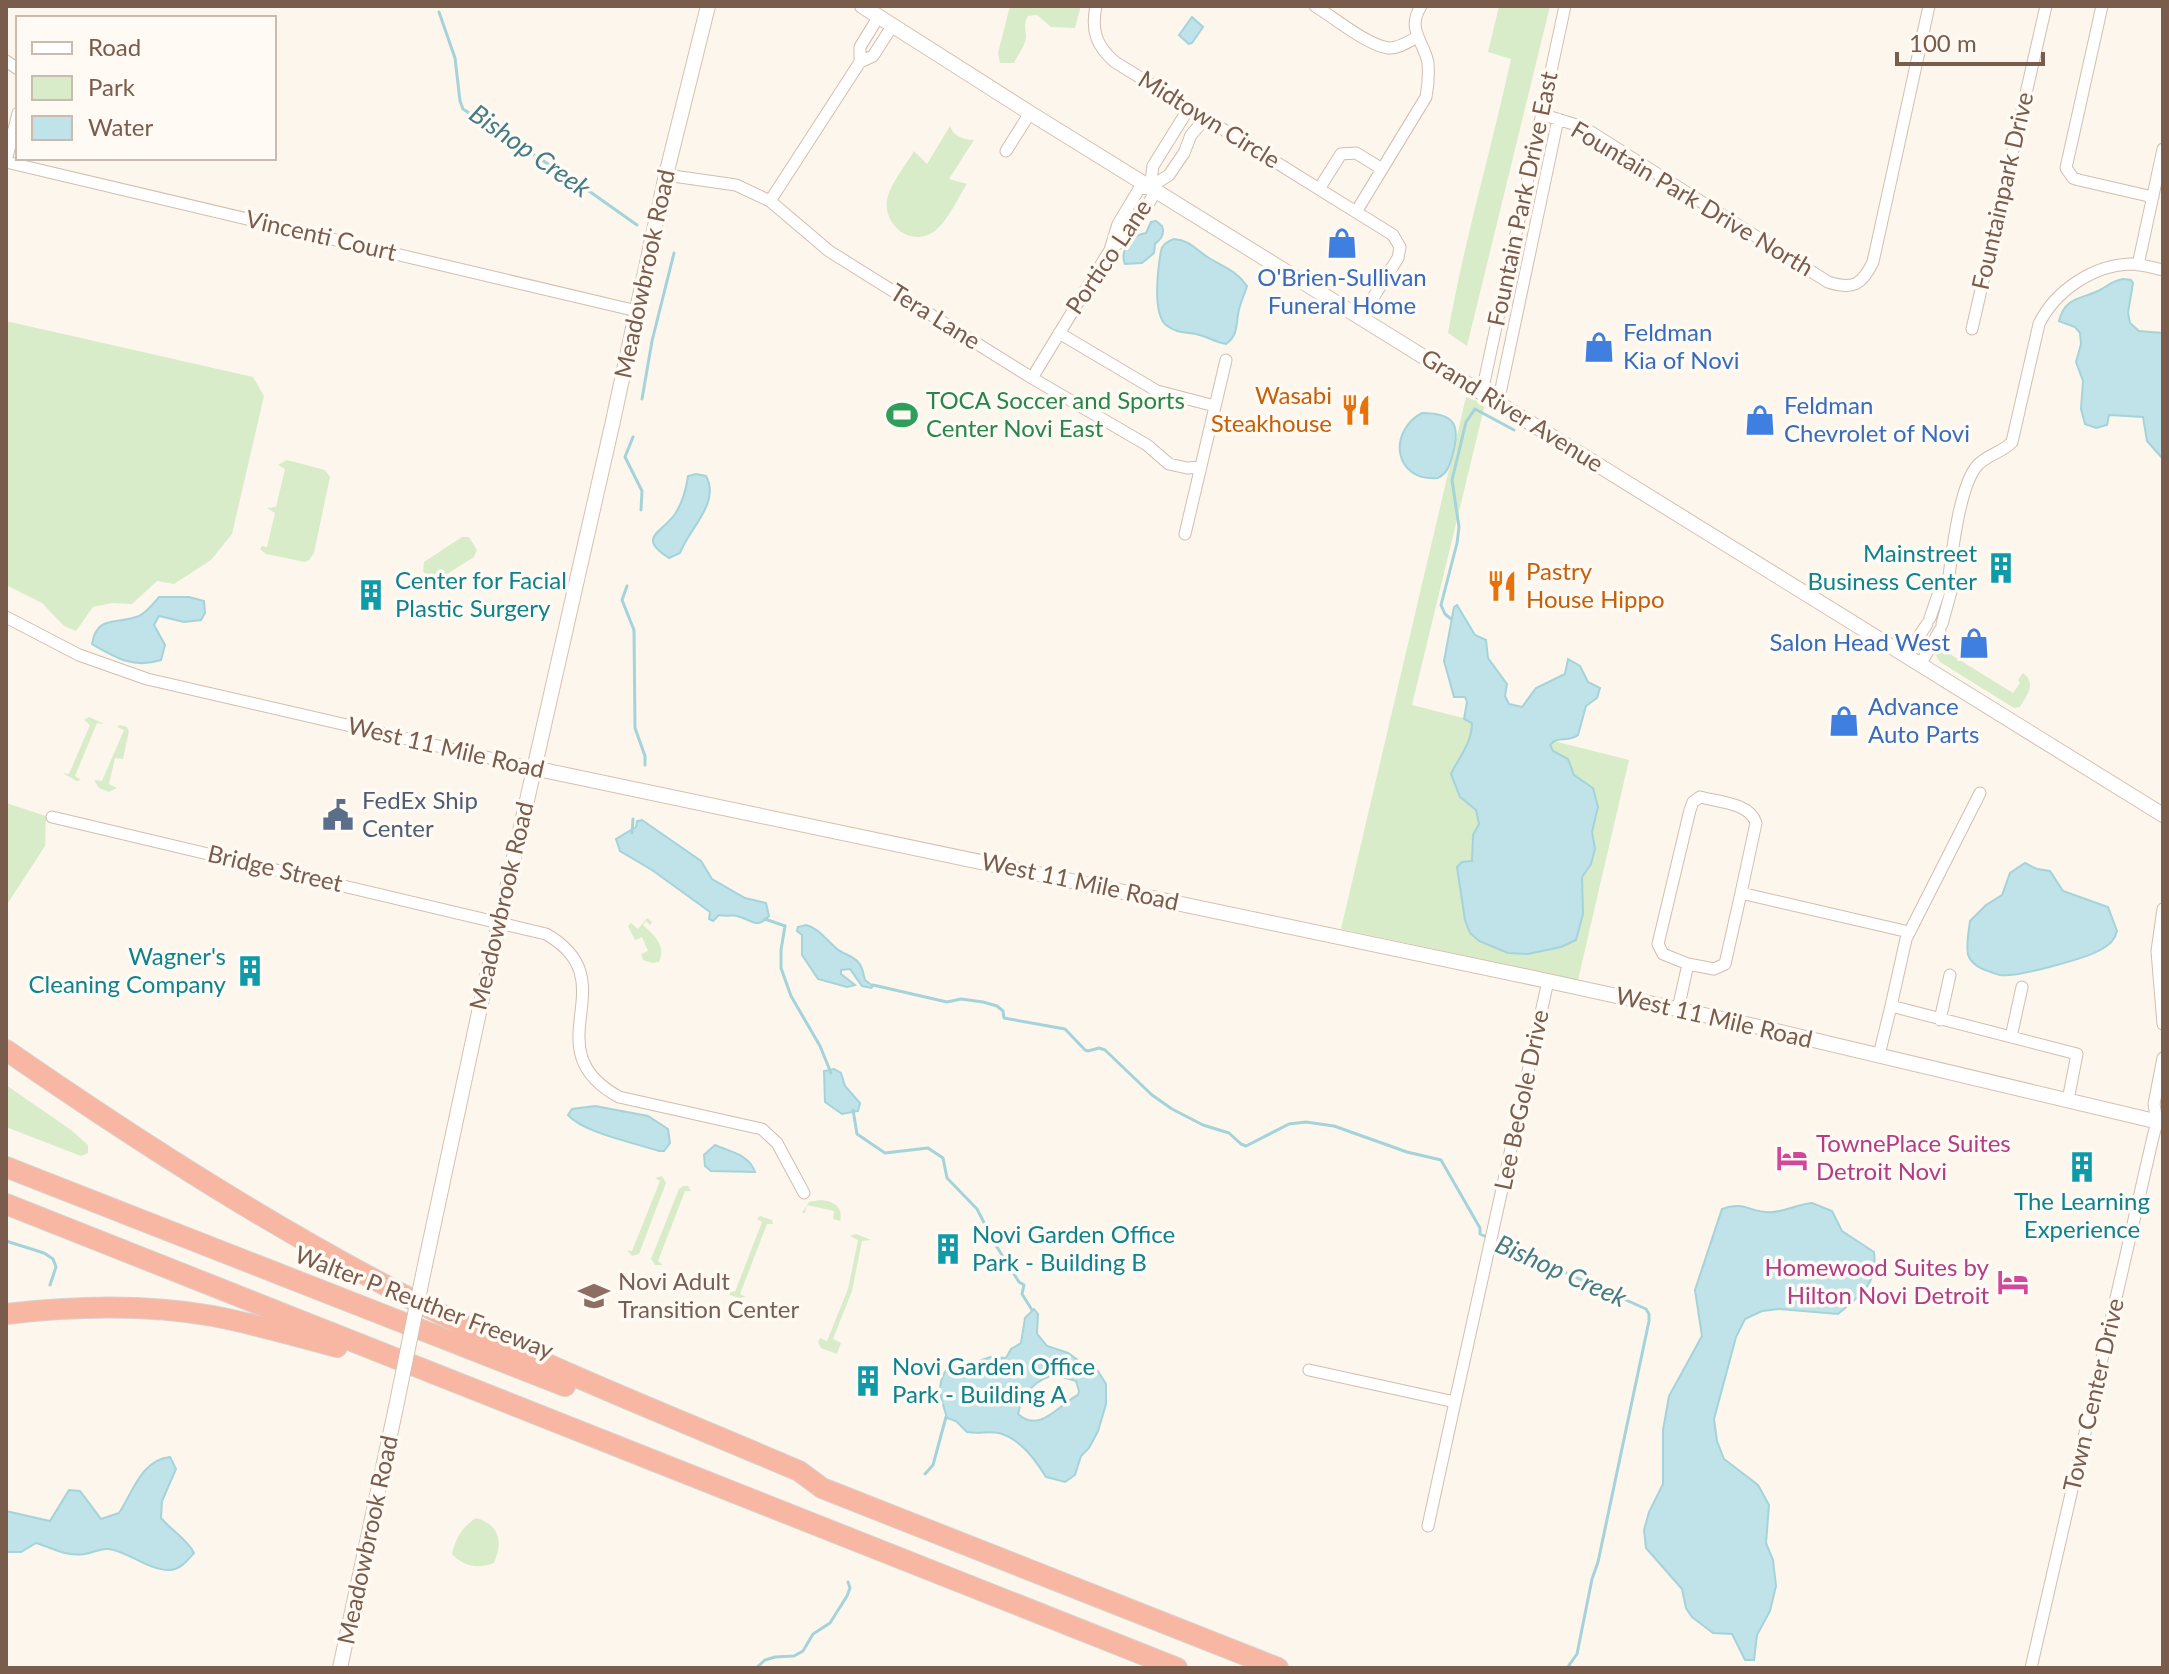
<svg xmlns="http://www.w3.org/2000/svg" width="2169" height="1674" viewBox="0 0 2169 1674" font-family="Lato,sans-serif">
  <rect width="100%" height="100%" fill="#fdf6ec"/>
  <path fill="#d8ecc9" d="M1010,6H1081L1075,28L1051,27L1037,15L1028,16C1023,26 1026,28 1026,37C1026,45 1017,56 1014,63H1000L998,53Z
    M1499,6H1550L1467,346L1448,333C1464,241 1491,151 1511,59L1488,52Z
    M950,126C953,136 964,140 974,140L949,179L967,184C957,199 949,219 936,230C913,249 883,226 887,200C890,184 906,165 914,151L927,164Z
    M6,321L253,377L264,396L232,534L211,560L174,584L157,581L132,604L112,603L93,607L76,631L64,626L42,603L6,585Z
    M1466,397L1485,404L1412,705L1629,760L1578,980L1341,929Z
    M287,460L325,470L330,477L314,553L309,560L305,562L266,554L260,549L262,546L267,547L275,513L267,508L276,507L285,469L278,465Z
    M462,537H469L477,550L474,557L439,579L428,578L423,571L424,562Z
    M1937,646L2013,693L2020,683L2018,680L2023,673C2037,683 2027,695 2020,707L2014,708L1940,662L1935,654Z
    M89,717L104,724L97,723L75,776L81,780L76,781L63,773L69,774L90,725L84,720Z
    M120,725L127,727L129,731L123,759L115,758L109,784L117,788L109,792L99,788L94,780L102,781L124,730L117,727Z
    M6,803L46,816L45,846L6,906Z
    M647,918L652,922L650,925L646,921L643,925C655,936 666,945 659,962L652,963L643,960L641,954L648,951L642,937L635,940L628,926L631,923L638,929Z
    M6,1085L71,1130L88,1145V1153L81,1156L6,1127Z
    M662,1176L666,1183L639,1254L632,1256L627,1250L632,1251L660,1181L655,1178Z
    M683,1186H688L691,1191H685L658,1261L663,1265H655L651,1259L679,1189Z
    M821,1200C833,1201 844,1207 840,1221L833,1219L834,1211L807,1205L805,1213H802L809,1202Z
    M760,1216L772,1220L773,1224H767L740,1294L746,1297L739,1298L730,1295L729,1290L735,1292L762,1222L757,1219Z
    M856,1234L871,1240L862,1241L852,1291L833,1339L841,1343L837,1354L821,1348L818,1342L820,1338L827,1341L848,1289L858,1240L850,1236Z
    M476,1518C500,1525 503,1542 494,1563C478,1569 464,1567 452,1554C455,1539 463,1526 476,1518Z"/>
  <path fill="#bfe3e8" stroke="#a5d3da" stroke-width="2" fill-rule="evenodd" d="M1192,17L1203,27L1192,43L1189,44L1179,35Z
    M1156,221L1162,226C1165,234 1161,239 1155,244L1154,253L1142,263L1125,264C1119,251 1132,235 1146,233L1151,222Z
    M1174,239C1190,240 1197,251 1209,258C1224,267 1237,271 1247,286C1245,293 1242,299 1240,306C1235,321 1240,334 1226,344C1215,342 1206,336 1196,334C1184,332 1176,333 1166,325C1152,313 1158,268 1161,251C1162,244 1168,241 1174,239Z
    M2123,279L2131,280L2133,283L2128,313L2130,323L2139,331L2163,333V459L2147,441L2143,417L2109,415L2107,425L2096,428L2085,424L2081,409L2083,381L2076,362L2081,344L2080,333L2075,327L2059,321C2065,296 2083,299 2100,290C2109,285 2112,281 2123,279Z
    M1422,413C1456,413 1461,426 1452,457C1449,467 1447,473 1438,478C1394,482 1387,432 1422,413Z
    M696,474L706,476C721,503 688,530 680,553L669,558C636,537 662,533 675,514C683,502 686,490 688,476Z
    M159,597H189L204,601L205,613L201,620L184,622L159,616L154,625L165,645L161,660C134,669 116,658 92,644C97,614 117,625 139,616C147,612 153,604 159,597Z
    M1457,605L1475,635L1486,640L1488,658L1507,684L1505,696L1509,704L1522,707L1536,688L1565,674L1568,659L1580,666L1588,682L1600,688L1597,698L1586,706L1578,735C1569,743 1557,735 1550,745L1553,751L1568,759L1574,775L1593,788L1598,807L1592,832L1595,849L1591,864L1582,877L1583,914L1576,940L1561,947L1528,954L1508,953L1479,941L1470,933L1465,920L1457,867L1462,862L1472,861L1473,835L1479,824L1476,810L1460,797L1451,774C1459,757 1472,743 1472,723L1464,719L1467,702L1465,697H1454L1444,661L1454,607Z
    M642,820L701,861L712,879L745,898L766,903L769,916C757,929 754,921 740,917C733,914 726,917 719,915L713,921L709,919L710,912L652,870L620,851L616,839L636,827L637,821Z
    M2025,863L2037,869L2050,871L2063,891L2108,907L2117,931C2115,940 2110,944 2102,949C2088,958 2015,978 2000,975C1990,972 1974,968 1969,957C1965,949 1969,930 1970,921L1986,905L2002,895L2010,873Z
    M806,925C819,928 826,940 836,948C842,954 852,955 858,962C863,967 863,973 865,980L873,986L871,988L862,986L850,969L841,970V974L855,985L847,987L818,979L802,955V935L797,931L798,927Z
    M834,1069L841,1073L845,1086L860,1103L858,1111L842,1114L825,1102L824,1071Z
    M595,1106L648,1116L668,1129L670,1143L664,1151H659C635,1143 584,1133 568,1115L572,1109Z
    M715,1145C730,1152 749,1154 755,1172L711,1171L705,1166L704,1155Z
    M1812,1203L1832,1211L1842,1231L1874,1252C1878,1284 1861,1295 1838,1314L1779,1309L1762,1311L1745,1319L1736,1337L1714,1419L1717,1441L1724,1459L1758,1485L1769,1505L1766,1543L1773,1560L1776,1586L1770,1611L1757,1635L1754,1660H1745L1732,1634L1713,1633L1692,1617L1686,1608L1682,1589L1646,1548L1644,1530L1649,1512L1663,1484V1430L1669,1396L1702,1336L1695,1290L1722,1209C1745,1200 1751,1214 1773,1212C1786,1211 1799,1204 1812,1203Z
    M1034,1309L1038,1314L1037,1334L1047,1346L1068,1353L1082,1363L1096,1368L1106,1384V1404L1098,1431L1089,1448L1081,1456L1075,1475L1065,1482L1046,1477C1036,1461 1021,1439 999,1433C989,1431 978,1434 967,1432L956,1421L947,1418C942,1400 934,1385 948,1368L965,1366L990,1357L1006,1358L1011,1349L1021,1343L1025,1318ZM1056,1375L1076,1381L1079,1391L1078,1395C1058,1405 1040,1434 1018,1414C1022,1394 1036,1378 1056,1375Z
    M170,1457L176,1469L162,1501L161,1518C172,1531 187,1539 194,1553C187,1561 180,1570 169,1570C148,1570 129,1552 109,1549C100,1548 93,1553 85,1554C66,1557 53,1548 36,1543L21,1552H6V1511L50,1521L69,1490L80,1491L101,1519L119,1513C133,1492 141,1460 170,1457Z"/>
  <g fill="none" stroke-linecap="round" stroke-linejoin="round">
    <path stroke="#a5d3da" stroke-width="3" d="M439,12L455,58L460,101L463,109L579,184L637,225
      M642,399L652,341L674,253
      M633,437L625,457L642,491L641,510
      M627,586L622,600L634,630L635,728L645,756V765
      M1451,619L1445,614L1441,605L1457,543L1459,527L1452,480L1466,422L1475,409L1514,430
      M632,833L633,819
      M765,919L785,926L781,950V968L791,996L820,1046L831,1073
      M873,985L947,1002L961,999L983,1002L997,1006L1003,1011L1004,1018L1065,1029L1085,1050L1088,1051L1099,1048L1105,1050L1152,1095L1172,1109L1203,1125L1229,1133L1241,1144L1246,1146L1289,1124L1306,1122L1334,1126L1407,1152L1441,1160L1480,1228V1234L1646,1309L1649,1314V1321L1598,1562L1592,1579L1577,1654L1567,1668
      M853,1110L857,1134L885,1153L928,1148L943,1158L947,1178L977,1209L995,1244L1019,1282L1024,1285L1022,1294L1032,1310
      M6,1241L44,1253L53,1259L56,1267L50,1285
      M925,1474L933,1465L946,1417
      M756,1668L765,1660L775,1657L794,1656L803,1651L813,1634L830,1623L847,1596L850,1588L848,1582"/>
    <defs>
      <path id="street" d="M1096,6C1091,30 1096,46 1115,62L1356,212L1426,97C1428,86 1429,75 1428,63C1424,41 1406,30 1421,6
        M1315,6C1333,17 1367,45 1388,48C1398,49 1408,42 1417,37
        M2102,6L2066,168L2073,178L2079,180L2153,197
        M6,61L18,69
        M860,62L873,56L893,25
        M1189,108L1153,166L1150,187L1169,175L1184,153L1191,135L1206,118
        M1541,114L1583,127L1828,282C1853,290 1862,285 1873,262L1929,6
        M1006,151L1030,113
        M6,161L18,113
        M6,162L637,311
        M666,175L736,185L770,201L829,251L1032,378L1147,445L1169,464L1187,468L1201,467
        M1319,189L1341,154L1356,153L1382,169
        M770,201L860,62V47L879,16
        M1356,212L1393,235L1400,247L1398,258L1361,317
        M2138,265L2163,149
        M1972,329L2046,6
        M1059,333L1157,391L1215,406
        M1032,378L1110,250L1130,233L1153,196L1150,187L1139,189L1118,224L1110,250
        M1482,392L1565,6
        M1498,403L1558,119
        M1185,534L1226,360
        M6,617L79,655L147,679L533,768
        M1930,618L1941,586L1948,583
        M1942,624L1952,588L1948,583C1952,554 1959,489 1976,467C1985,455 2002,453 2012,442L2039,324C2055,291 2093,265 2131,264C2142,264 2153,268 2163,270
        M1906,656L1927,624
        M1920,665L1940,630
        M1980,793L1906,939L1891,1006L2077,1054L2068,1100
        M52,817L546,934C630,982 530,1048 619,1097L762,1129L777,1143L804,1193
        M2163,909L2157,951L2163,1024
        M1688,964L1663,954L1658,944L1690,810L1693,802L1700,797C1719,802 1750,803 1756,823L1741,893
        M1678,1009L1688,964L1714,969L1725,964L1741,893L1909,932
        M1940,1020L1950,975
        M2011,1037L2022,987
        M1879,1055L1891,1006
        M1309,1370L1455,1402L1548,981
        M1428,1526L1455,1402
        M2031,1668L2153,1137L2157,1122L2154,1104L2163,1058"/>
      <path id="secondary" d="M862,6L1030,113L2163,815
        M533,768L1548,981L1759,1027L2163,1123
        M425,1265L481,1003L613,421L666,175L708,6
        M340,1668L396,1407"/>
      <path id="highway" d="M6,1050C142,1144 281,1233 429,1308C549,1369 675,1418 799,1471L822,1488L1278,1668
        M6,1167L565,1386
        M6,1204L1177,1668
        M6,1314C74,1306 145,1304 213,1316C255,1324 296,1336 337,1347"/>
    </defs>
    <use href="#street" stroke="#d1beb0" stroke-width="13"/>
    <use href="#secondary" stroke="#d6c0b0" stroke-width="16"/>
    <use href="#highway" stroke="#dad1cd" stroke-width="22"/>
    <use href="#street" stroke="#fff" stroke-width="11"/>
    <use href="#secondary" stroke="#fff" stroke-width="14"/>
    <use href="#highway" stroke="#f7b7a3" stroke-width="20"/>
    <defs>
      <path id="secondary-bridge" d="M396,1407L425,1265"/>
    </defs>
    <use href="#secondary-bridge" stroke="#d6c0b0" stroke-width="16" stroke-linecap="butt"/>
    <use href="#secondary-bridge" stroke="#fff" stroke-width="14"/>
  </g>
  <defs>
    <symbol id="shop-bare" viewBox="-9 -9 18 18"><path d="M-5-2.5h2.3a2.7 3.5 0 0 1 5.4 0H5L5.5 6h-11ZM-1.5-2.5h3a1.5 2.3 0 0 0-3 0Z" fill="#3f7fe0" stroke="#fffaf3" stroke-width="2.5" paint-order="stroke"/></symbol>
    <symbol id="restaurant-bare" viewBox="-9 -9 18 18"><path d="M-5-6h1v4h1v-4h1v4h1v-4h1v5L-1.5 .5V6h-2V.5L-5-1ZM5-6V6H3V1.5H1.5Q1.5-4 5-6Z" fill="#e8710a" stroke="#fffaf3" stroke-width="2.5" paint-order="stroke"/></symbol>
    <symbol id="stadium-bare" viewBox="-9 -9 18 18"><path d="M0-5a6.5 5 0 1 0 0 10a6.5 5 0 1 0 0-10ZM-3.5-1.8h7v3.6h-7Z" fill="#2e9e5b" stroke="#fffaf3" stroke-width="2.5" paint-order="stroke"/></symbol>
    <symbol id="building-bare" viewBox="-9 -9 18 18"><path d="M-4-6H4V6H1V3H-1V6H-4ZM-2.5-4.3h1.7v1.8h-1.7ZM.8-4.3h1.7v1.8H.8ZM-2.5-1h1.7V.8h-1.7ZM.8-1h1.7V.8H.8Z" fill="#0f9aa8" stroke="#fffaf3" stroke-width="2.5" paint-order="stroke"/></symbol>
    <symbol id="civic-bare" viewBox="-9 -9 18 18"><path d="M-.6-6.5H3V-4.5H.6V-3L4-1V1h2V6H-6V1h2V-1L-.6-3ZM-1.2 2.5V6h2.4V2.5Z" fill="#5c6f8a" stroke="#fffaf3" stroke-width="2.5" paint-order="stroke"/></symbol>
    <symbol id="hotel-bare" viewBox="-9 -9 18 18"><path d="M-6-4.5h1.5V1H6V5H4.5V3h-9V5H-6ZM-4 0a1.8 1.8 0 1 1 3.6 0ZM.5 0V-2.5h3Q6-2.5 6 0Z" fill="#d1479c" stroke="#fffaf3" stroke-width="2.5" paint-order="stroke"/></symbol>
    <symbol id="school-bare" viewBox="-9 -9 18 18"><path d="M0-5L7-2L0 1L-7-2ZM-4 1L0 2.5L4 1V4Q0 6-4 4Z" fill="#8d6e63" stroke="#fffaf3" stroke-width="2.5" paint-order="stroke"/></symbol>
  </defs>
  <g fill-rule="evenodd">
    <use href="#shop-bare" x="1320" y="221" width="44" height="44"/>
    <use href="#shop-bare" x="1577" y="325" width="44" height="44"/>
    <use href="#restaurant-bare" x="1334" y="388" width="44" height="44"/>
    <use href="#stadium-bare" x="880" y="393" width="44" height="44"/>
    <use href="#shop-bare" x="1738" y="398" width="44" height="44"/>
    <use href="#building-bare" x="1979" y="546" width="44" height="44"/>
    <use href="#restaurant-bare" x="1480" y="564" width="44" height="44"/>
    <use href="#building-bare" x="349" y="573" width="44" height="44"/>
    <use href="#shop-bare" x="1952" y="621" width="44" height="44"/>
    <use href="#shop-bare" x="1822" y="699" width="44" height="44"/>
    <use href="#civic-bare" x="316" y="793" width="44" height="44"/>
    <use href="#building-bare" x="228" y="949" width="44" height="44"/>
    <use href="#hotel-bare" x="1770" y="1136" width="44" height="44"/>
    <use href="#building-bare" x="2060" y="1145" width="44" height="44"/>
    <use href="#building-bare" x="926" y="1227" width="44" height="44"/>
    <use href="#hotel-bare" x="1991" y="1260" width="44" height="44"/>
    <use href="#school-bare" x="572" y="1274" width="44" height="44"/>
    <use href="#building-bare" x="846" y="1359" width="44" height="44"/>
  </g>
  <g text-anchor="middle" stroke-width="7" stroke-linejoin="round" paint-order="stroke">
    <g font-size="24" fill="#7a5c4d" stroke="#fffaf3">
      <text transform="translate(1209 120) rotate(32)" y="8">Midtown Circle</text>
      <text transform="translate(2003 191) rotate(-77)" y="8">Fountainpark Drive</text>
      <text transform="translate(1523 199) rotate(-78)" y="8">Fountain Park Drive East</text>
      <text transform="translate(1692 199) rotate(31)" y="8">Fountain Park Drive North</text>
      <text transform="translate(321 236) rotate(13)" y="8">Vincenti Court</text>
      <text transform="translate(1109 257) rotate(-56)" y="8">Portico Lane</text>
      <text transform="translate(645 274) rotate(-78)" y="8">Meadowbrook Road</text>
      <text transform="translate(935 317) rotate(32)" y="8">Tera Lane</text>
      <text transform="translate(1512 411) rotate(32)" y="8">Grand River Avenue</text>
      <text transform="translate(446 748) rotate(13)" y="8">West 11 Mile Road</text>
      <text transform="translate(275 869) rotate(13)" y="8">Bridge Street</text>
      <text transform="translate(1080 882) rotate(12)" y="8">West 11 Mile Road</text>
      <text transform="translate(502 906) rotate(-77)" y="8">Meadowbrook Road</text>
      <text transform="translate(1714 1018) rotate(13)" y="8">West 11 Mile Road</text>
      <text transform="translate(1522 1100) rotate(-78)" y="8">Lee BeGole Drive</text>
      <text transform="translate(424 1303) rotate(21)" y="8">Walter P Reuther Freeway</text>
      <text transform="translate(2094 1395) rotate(-77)" y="8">Town Center Drive</text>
      <text transform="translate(368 1540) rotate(-78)" y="8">Meadowbrook Road</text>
    </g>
    <g font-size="24" fill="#366cbe" stroke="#fffaf3" text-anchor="start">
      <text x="1342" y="286" text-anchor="middle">O'Brien-Sullivan<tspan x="1342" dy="28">Funeral Home</tspan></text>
      <text x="1623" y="341">Feldman<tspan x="1623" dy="28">Kia of Novi</tspan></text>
      <text x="1784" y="414">Feldman<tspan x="1784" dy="28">Chevrolet of Novi</tspan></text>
      <text x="1950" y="651" text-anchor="end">Salon Head West</text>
      <text x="1868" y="715">Advance<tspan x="1868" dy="28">Auto Parts</tspan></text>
    </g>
    <g font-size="24" fill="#c56008" stroke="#fffaf3" text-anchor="end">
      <text x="1332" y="404">Wasabi<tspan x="1332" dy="28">Steakhouse</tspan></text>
      <text x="1526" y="580" text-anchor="start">Pastry<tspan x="1526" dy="28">House Hippo</tspan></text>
    </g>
    <g font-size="24" fill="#27864d" stroke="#fffaf3" text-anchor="start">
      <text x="926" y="409">TOCA Soccer and Sports<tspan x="926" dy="28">Center Novi East</tspan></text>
    </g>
    <g font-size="24" fill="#0d838f" stroke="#fffaf3" text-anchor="start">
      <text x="1977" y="562" text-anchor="end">Mainstreet<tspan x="1977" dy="28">Business Center</tspan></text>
      <text x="395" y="589">Center for Facial<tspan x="395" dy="28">Plastic Surgery</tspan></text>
      <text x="226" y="965" text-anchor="end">Wagner's<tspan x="226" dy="28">Cleaning Company</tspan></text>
      <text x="2082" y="1210" text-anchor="middle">The Learning<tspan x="2082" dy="28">Experience</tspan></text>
      <text x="972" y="1243">Novi Garden Office<tspan x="972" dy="28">Park - Building B</tspan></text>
      <text x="892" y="1375">Novi Garden Office<tspan x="892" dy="28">Park - Building A</tspan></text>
    </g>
    <g font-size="24" fill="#4e5e75" stroke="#fffaf3" text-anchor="start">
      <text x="362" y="809">FedEx Ship<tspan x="362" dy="28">Center</tspan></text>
    </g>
    <g font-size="24" fill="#b23c85" stroke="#fffaf3" text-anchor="start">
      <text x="1816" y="1152">TownePlace Suites<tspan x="1816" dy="28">Detroit Novi</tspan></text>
      <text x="1989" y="1276" text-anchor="end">Homewood Suites by<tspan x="1989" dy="28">Hilton Novi Detroit</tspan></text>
    </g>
    <g font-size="24" fill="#785e54" stroke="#fffaf3" text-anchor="start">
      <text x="618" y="1290">Novi Adult<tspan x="618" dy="28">Transition Center</tspan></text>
    </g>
    <g font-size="26" font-style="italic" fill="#437c86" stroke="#fffaf3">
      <text transform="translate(530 151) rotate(35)" y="9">Bishop Creek</text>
      <text transform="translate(1561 1271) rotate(24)" y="9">Bishop Creek</text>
    </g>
  </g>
  <rect width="2169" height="1674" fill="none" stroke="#7a5c4d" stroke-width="16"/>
  <rect x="16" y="16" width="260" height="144" fill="#fffaf3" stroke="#cabbb1" stroke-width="2"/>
  <rect x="32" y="42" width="40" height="12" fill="#ffffff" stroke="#cabbb1" stroke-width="2"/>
  <text x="88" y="56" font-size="24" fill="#7a5c4d">Road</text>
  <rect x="32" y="76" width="40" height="24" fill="#d8ecc9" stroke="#cabbb1" stroke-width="2"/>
  <text x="88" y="96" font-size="24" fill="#7a5c4d">Park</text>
  <rect x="32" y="116" width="40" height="24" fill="#bfe3e8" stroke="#cabbb1" stroke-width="2"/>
  <text x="88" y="136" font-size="24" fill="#7a5c4d">Water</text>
  <path d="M1897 52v12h146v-12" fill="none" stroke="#7a5c4d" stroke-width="4"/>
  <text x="1909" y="52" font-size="24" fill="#7a5c4d" stroke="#fffaf3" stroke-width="6" paint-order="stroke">100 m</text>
</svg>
